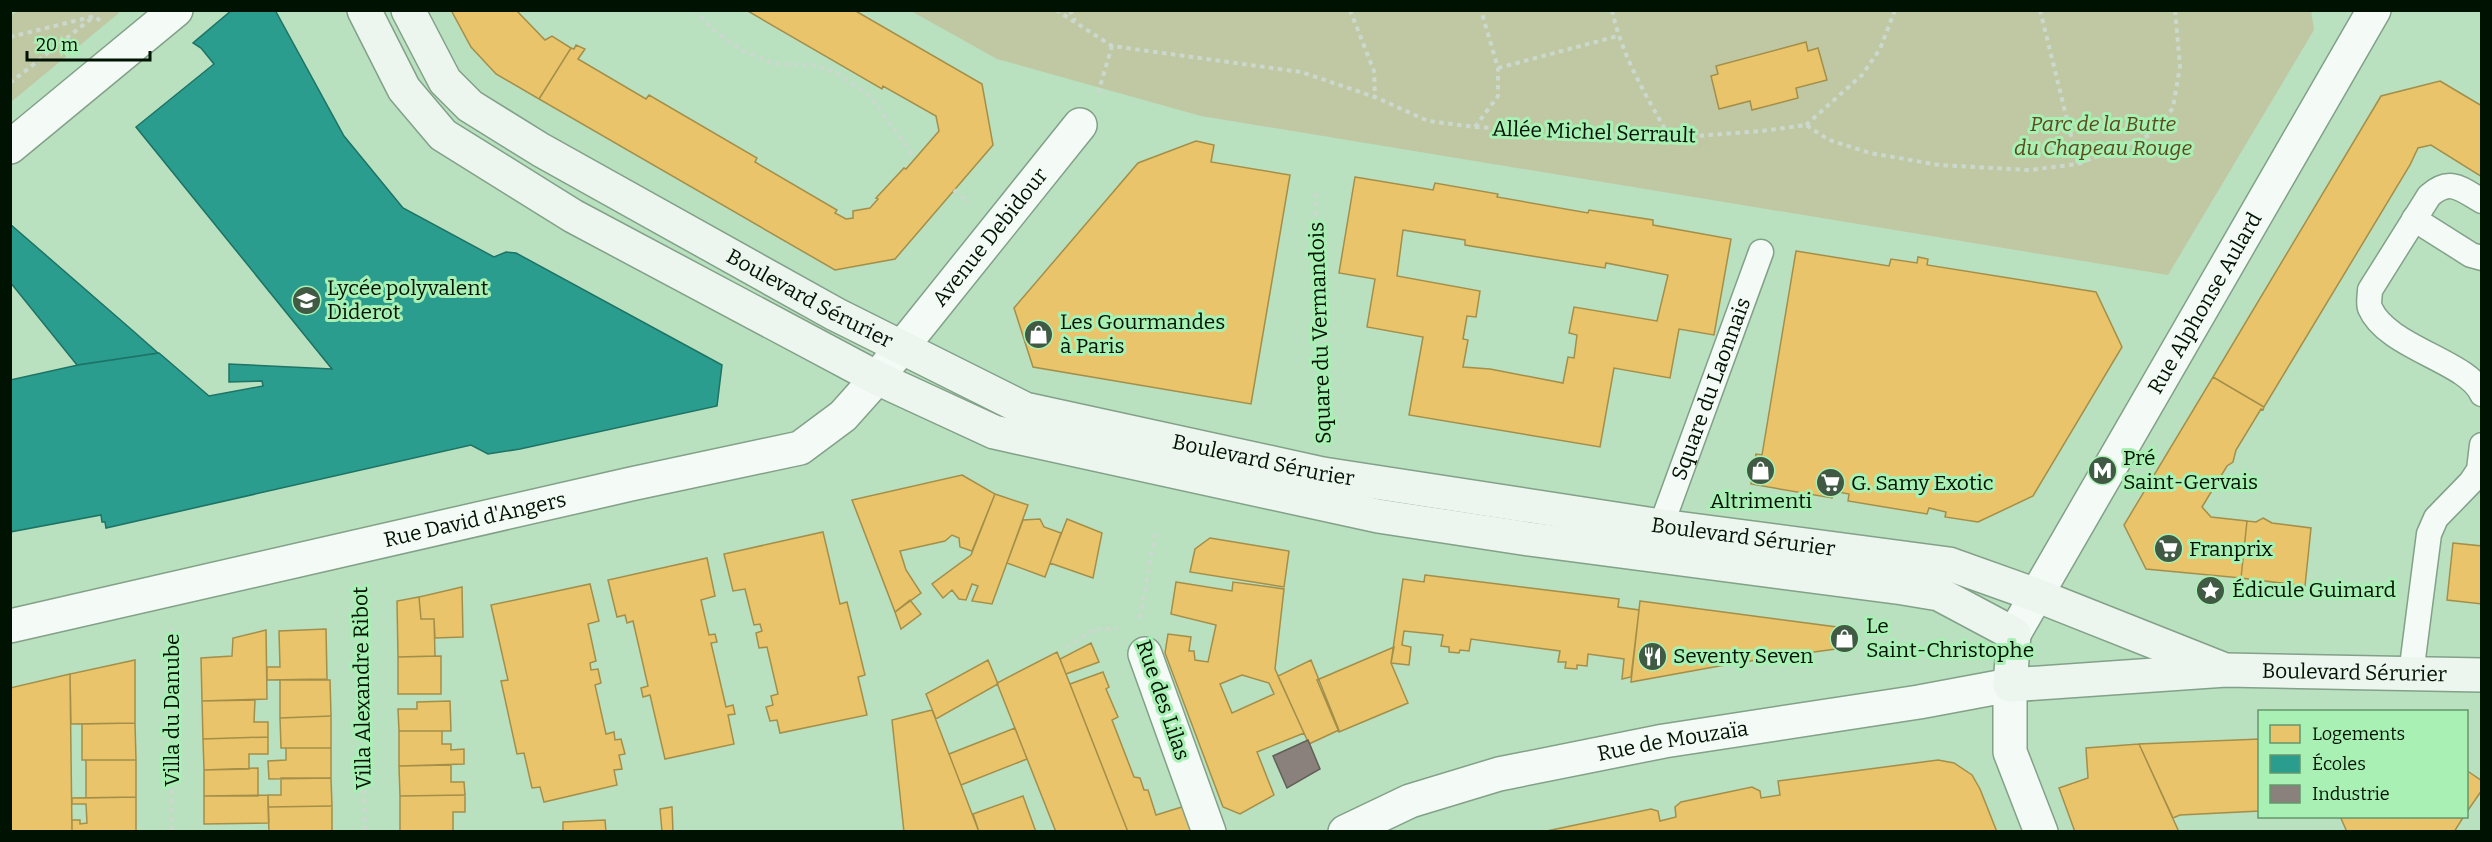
<svg xmlns="http://www.w3.org/2000/svg" width="2492" height="842" viewBox="0 0 2492 842" font-family="Bitter,serif">
  <rect width="100%" height="100%" fill="#b9e0bf"/>
  <path fill="#c0c8a3" d="M2311,10L2314,30L2168,275L1201,116L997,59L911,11Z
    M19,11L117,10L119,13L11,102V15Z"/>
  <path fill="#e9c46a" stroke="#a38f4a" stroke-width="1.5" fill-rule="evenodd" d="M451,10H516L545,40L552,36L571,48L539,99L496,74L471,47Z
    M746,10H854L982,84L993,145L895,259L835,270L539,99L571,48L574,49L576,45L585,49L578,59L646,99L649,95L757,158L755,162L837,210L835,213L846,219L853,218V211L870,208L878,199L876,198L904,168L906,169L939,131L936,116L883,86L882,89Z
    M1806,42L1808,51L1818,48L1827,80L1796,88L1798,98L1752,110L1750,101L1719,109L1711,76L1718,74L1716,66Z
    M2440,81L2482,106V177L2431,145L2418,148L2410,165L2264,407L2213,377L2381,96Z
    M1196,141L1214,145L1211,162L1290,175L1251,404L1033,367L1014,308L1138,163Z
    M1355,177L1433,190L1435,183L1498,194L1497,197L1588,213L1589,210L1653,220V225L1731,239L1714,335L1679,329L1670,378L1614,368L1600,447L1409,415L1423,337L1367,327L1375,279L1339,273ZM1403,230L1465,240V245L1605,268L1606,263L1668,275L1657,321L1574,307L1569,333L1577,335L1574,358L1568,357L1563,383L1490,369L1463,367L1468,340L1463,339L1467,316L1476,317L1480,291L1397,276Z
    M1796,251L1889,266L1891,259L1917,263L1918,257L1928,259L1927,265L2096,292L2122,347L2033,496L1978,522L1945,517L1946,512L1929,508L1927,514L1848,501L1849,494L1833,491L1832,498L1751,484L1756,454L1762,455Z
    M2213,377L2264,407L2263,410L2261,409L2236,450L2233,462L2227,466L2202,507L2211,517L2247,521L2241,578L2146,569L2124,525Z
    M962,475L995,494L972,551L960,547L959,538L952,535L945,541L900,551L906,570L921,593L895,612L852,500Z
    M995,494L1028,505L992,604L972,601L978,586L972,584L966,600L959,599L952,590L943,598L932,584L971,555Z
    M2263,518L2272,523L2311,528L2305,586L2241,578L2247,521L2256,522Z
    M1040,519L1044,527L1061,533L1045,577L1007,563L1023,520Z
    M1067,519L1102,533L1093,578L1050,563Z
    M823,532L840,604L847,602L865,675L858,677L867,715L780,733L777,720L770,721L766,707L773,705L771,696L778,694L767,647L759,648L756,633L762,631L760,624L754,625L745,589L733,591L724,554Z
    M1210,538L1289,551L1284,587L1190,572L1195,549Z
    M2453,543L2482,546V604L2447,600Z
    M707,558L715,596L701,600L709,635L715,634L717,642L711,643L726,707L733,705L735,714L728,715L734,744L665,759L650,695L643,697L641,688L648,686L633,621L627,623L625,615L617,617L608,580Z
    M1425,575L1619,599L1618,607L1639,610L1631,677L1622,679L1624,659L1588,654L1587,666L1577,665V669L1565,668L1566,662H1558L1560,651L1471,639L1469,651L1460,650L1459,653L1449,652V647L1441,646L1443,635L1404,631L1402,645L1411,647L1409,665L1391,663L1403,579L1424,582Z
    M1176,582L1232,591L1233,582L1284,589L1275,669L1304,733L1257,752L1274,795L1240,814L1223,807L1165,653L1168,634L1191,637L1189,651H1194L1195,660L1208,662L1216,625L1171,614ZM1242,675L1269,683L1274,694L1232,713L1220,684Z
    M590,584L599,621L588,624L596,661L590,663L591,670L598,669L601,683L595,685L606,734L614,732L615,740L621,739L625,754L619,755L622,769L614,770L617,785L544,802L540,787L532,788L524,753L517,754L501,681L508,680L491,605Z
    M462,587L463,637L435,638L434,619H421L419,597Z
    M419,597L421,619H434L435,656L398,657L397,601Z
    M910,600L921,614L901,629L895,612Z
    M1640,601L1852,629L1850,647L1736,663L1631,682Z
    M326,629L327,679L267,680V667H280L279,631Z
    M266,630L267,699L202,701L201,658L232,656L233,638Z
    M1091,643L1099,662L1066,674L1060,659Z
    M1394,647L1391,663L1408,703L1339,732L1317,680Z
    M1057,652L1066,674L1128,832H1056L997,683Z
    M441,656V694H398V657Z
    M135,660V723L71,724L70,674Z
    M988,660L998,684L936,719L926,694Z
    M1311,660L1339,730L1309,744L1278,676Z
    M1103,672L1109,687L1106,689L1118,717L1112,720L1134,777L1140,778L1144,790H1148L1156,815L1185,806L1192,832H1128L1070,684Z
    M70,674L72,832H10V688Z
    M280,680H330L331,716L280,718Z
    M255,700L254,722H268V737L203,739L202,701Z
    M450,701L451,731H399L398,709H417V702Z
    M932,710L961,785L979,832H904L892,720Z
    M331,716V748H281L280,718Z
    M135,723L136,760H82V724Z
    M1015,728L1027,759L961,785L949,754Z
    M399,731H442V744H451V750L464,749V764L399,766Z
    M268,737V754H249V769L204,770L203,739Z
    M2260,739V811L2180,815L2173,818L2139,744Z
    M2139,744L2179,832H2075L2059,788L2088,778L2086,748Z
    M286,748H331V778L269,779L268,761L286,760Z
    M86,760H136V797L86,798Z
    M1938,760L1954,763L1972,775L1980,789L1997,832H1542L1651,809L1658,811L1660,821L1676,817L1675,807L1681,802L1752,787L1760,791L1761,798L1780,795L1778,781Z
    M451,765V782H464L465,795L400,796L399,766Z
    M258,768V796H204V770Z
    M2466,770L2482,781V790L2466,813Z
    M281,778H331L332,806L268,807V795H281Z
    M268,795L269,823L204,824V796Z
    M465,795V812H453V832H400V796Z
    M1023,796L1036,832H979L973,814Z
    M136,797V832H72V820H80V824L87,823L86,804H72V798Z
    M332,806V832H269L268,807Z
    M672,807L673,832H662L660,809Z
    M2340,816H2464L2454,832H2347Z
    M605,820L606,832H563V822Z"/>
  <path fill="#2a9d8f" stroke="#1d7364" stroke-width="1.5" d="M232,10H275L344,136L403,208L494,257L506,252L516,253L722,365L717,406L520,449L488,454L471,445L106,528L105,522H102L101,515L10,532V380L78,365L159,353L209,396L263,386L262,381L229,382V364L332,369L136,127L214,64L201,48L193,43Z
    M10,224L132,330L158,353L77,365L10,282Z"/>
  <path fill="#8a817c" stroke="#616057" stroke-width="1.5" d="M1308,740L1320,769L1287,788L1273,756Z"/>
  <g fill="none" stroke-linecap="round" stroke-linejoin="round">
    <defs>
      <g id="lane">
        <path d="M2482,201C2461,189 2450,177 2429,196L2370,290C2370,295 2368,304 2370,308C2387,348 2468,361 2482,394"/>
        <path d="M2414,219L2471,255L2482,258"/>
        <path id="s1" d="M1661,526L1761,252"/>
        <path d="M2411,674L2429,534L2436,518L2471,482L2479,470L2482,445"/>
      </g>
      <g id="street">
        <path d="M10,147L176,10"/>
        <path id="s2" d="M10,626L631,484L800,448L843,416L877,378L1080,125"/>
        <path id="s3" d="M2014,634L2374,10"/>
        <path d="M1145,654L1209,832"/>
        <path id="s4" d="M1345,832L1410,801L1499,774L1664,741L1919,702L2010,685V752L2041,832"/>
      </g>
      <g id="secondary">
        <path id="s5" d="M364,10L404,89L443,135L573,216L877,378L994,432L1378,516L1529,539L1903,588L1939,594L2014,634L2010,685L2226,670L2482,675"/>
        <path id="s6" d="M408,10L445,81L470,106L541,150L835,314L1025,409L1323,474L1661,526L1949,564L2036,595L2220,668"/>
      </g>
    </defs>
    <use href="#lane" stroke="#82a188" stroke-width="27"/>
    <use href="#street" stroke="#82a188" stroke-width="36"/>
    <use href="#secondary" stroke="#82a188" stroke-width="36"/>
    <path stroke="#cbd8cd" stroke-width="4" stroke-dasharray="4.5 4.5" stroke-linecap="butt" d="M694,10L718,34L741,50L775,64L816,65L840,75L871,97L915,158
      M1056,10L1112,46L1301,72L1375,97L1428,121L1475,127L1670,138L1762,131L1806,125L1829,140L1870,153L1939,165L2029,170L2078,164L2150,135L2173,108L2180,66L2175,10
      M1070,10L1075,21
      M1350,10L1374,71L1375,97
      M1612,10C1622,57 1647,97 1670,138
      M2040,10L2078,164
      M10,37L95,16L102,23
      M1498,68L1618,36
      M10,83L92,18
      M1098,93L1112,46
      M1806,125L1862,75L1880,49L1895,10
      M1475,127L1498,96V68L1481,10
      M954,190L969,203
      M1315,193L1323,315L1324,437
      M360,583L365,832
      M2205,590L2242,595
      M1140,618L1156,530
      M171,628L172,832
      M1066,647L1095,629H1118"/>
    <use href="#lane" stroke="#f4faf5" stroke-width="24"/>
    <use href="#street" stroke="#f4faf5" stroke-width="33"/>
    <use href="#secondary" stroke="#ecf5ee" stroke-width="33"/>
  </g>
  <defs>
    <symbol id="school-disc" viewBox="-11 -11 22 22"><circle r="9.5" fill="#415a44" stroke="#a9f0b4"/><path d="M0-5L7-2L0 1L-7-2ZM-4 1L0 2.5L4 1V4Q0 6-4 4Z" fill="#fff"/></symbol>
    <symbol id="shop-disc" viewBox="-11 -11 22 22"><circle r="9.5" fill="#415a44" stroke="#a9f0b4"/><path d="M-5-2.5h2.3a2.7 3.5 0 0 1 5.4 0H5L5.5 6h-11ZM-1.5-2.5h3a1.5 2.3 0 0 0-3 0Z" fill="#fff"/></symbol>
    <symbol id="metro-disc" viewBox="-11 -11 22 22"><circle r="9.5" fill="#415a44" stroke="#a9f0b4"/><path d="M-5.5 5V-5H-3L0 0L3-5H5.5V5H3V-.5L0 4L-3-.5V5Z" fill="#fff"/></symbol>
    <symbol id="supermarket-disc" viewBox="-11 -11 22 22"><circle r="9.5" fill="#415a44" stroke="#a9f0b4"/><path d="M-6-5.5h2.5l.6 2H6L4.5 2H-2.5L-4.4-4H-6ZM-1.5 3.2a1.3 1.3 0 1 0 .1 0ZM3 3.2a1.3 1.3 0 1 0 .1 0Z" fill="#fff"/></symbol>
    <symbol id="sight-disc" viewBox="-11 -11 22 22"><circle r="9.5" fill="#415a44" stroke="#a9f0b4"/><path d="M0-6L1.8-2.2L6-1.7L2.9 1.2L3.7 5.4L0 3.3L-3.7 5.4L-2.9 1.2L-6-1.7L-1.8-2.2Z" fill="#fff"/></symbol>
    <symbol id="restaurant-disc" viewBox="-11 -11 22 22"><circle r="9.5" fill="#415a44" stroke="#a9f0b4"/><path d="M-5-6h1v4h1v-4h1v4h1v-4h1v5L-1.5 .5V6h-2V.5L-5-1ZM5-6V6H3V1.5H1.5Q1.5-4 5-6Z" fill="#fff"/></symbol>
  </defs>
  <g fill-rule="evenodd">
    <use href="#school-disc" x="290" y="284" width="33" height="33"/>
    <use href="#shop-disc" x="1022" y="318" width="33" height="33"/>
    <use href="#shop-disc" x="1744" y="454" width="33" height="33"/>
    <use href="#metro-disc" x="2086" y="454" width="33" height="33"/>
    <use href="#supermarket-disc" x="1814" y="466" width="33" height="33"/>
    <use href="#supermarket-disc" x="2152" y="532" width="33" height="33"/>
    <use href="#sight-disc" x="2194" y="574" width="33" height="33"/>
    <use href="#shop-disc" x="1828" y="622" width="33" height="33"/>
    <use href="#restaurant-disc" x="1636" y="640" width="33" height="33"/>
  </g>
  <g text-anchor="middle" stroke-width="6" stroke-linejoin="round" paint-order="stroke">
    <g font-size="21" font-style="italic" fill="#5c4a1b" stroke="#a9f0b4">
      <text x="2103" y="131">Parc de la Butte<tspan x="2103" dy="24">du Chapeau Rouge</tspan></text>
    </g>
    <g font-size="21" fill="#001201" stroke="#a9f0b4">
      <text transform="translate(1594 132) rotate(2)" y="7">Allée Michel Serrault</text>
      <text dy="7" stroke="none"><textPath href="#s2" startOffset="1095">Avenue Debidour</textPath></text>
      <text dy="7" stroke="none"><textPath href="#s6" startOffset="506">Boulevard Sérurier</textPath></text>
      <text dy="7" stroke="none"><textPath href="#s3" startOffset="382">Rue Alphonse Aulard</textPath></text>
      <text transform="translate(1320 333) rotate(-92)" y="7">Square du Vermandois</text>
      <text dy="7" stroke="none"><textPath href="#s1" startOffset="146">Square du Laonnais</textPath></text>
      <text dy="7" stroke="none"><textPath href="#s6" startOffset="992">Boulevard Sérurier</textPath></text>
      <text dy="7" stroke="none"><textPath href="#s2" startOffset="477">Rue David d'Angers</textPath></text>
      <text dy="7" stroke="none"><textPath href="#s6" startOffset="1478">Boulevard Sérurier</textPath></text>
      <text dy="7" stroke="none"><textPath href="#s5" startOffset="2216">Boulevard Sérurier</textPath></text>
      <text transform="translate(362 688) rotate(-91)" y="7">Villa Alexandre Ribot</text>
      <text transform="translate(1163 700) rotate(71)" y="7">Rue des Lilas</text>
      <text transform="translate(172 710) rotate(-90)" y="7">Villa du Danube</text>
      <text dy="7" stroke="none"><textPath href="#s4" startOffset="342">Rue de Mouzaïa</textPath></text>
    </g>
    <g font-size="21" fill="#001201" stroke="#a9f0b4" text-anchor="start">
      <text x="327" y="295">Lycée polyvalent<tspan x="327" dy="24">Diderot</tspan></text>
      <text x="1060" y="329">Les Gourmandes<tspan x="1060" dy="24">à Paris</tspan></text>
      <text x="2123" y="465">Pré<tspan x="2123" dy="24">Saint-Gervais</tspan></text>
      <text x="1851" y="490">G. Samy Exotic</text>
      <text x="1761" y="508" text-anchor="middle">Altrimenti</text>
      <text x="2189" y="556">Franprix</text>
      <text x="2232" y="597">Édicule Guimard</text>
      <text x="1866" y="633">Le<tspan x="1866" dy="24">Saint-Christophe</tspan></text>
      <text x="1673" y="663">Seventy Seven</text>
    </g>
  </g>
  <rect width="2492" height="842" fill="none" stroke="#001201" stroke-width="24"/>
  <rect x="2258" y="710" width="210" height="108" fill="#a9f0b4" stroke="#65976c" stroke-width="1.5"/>
  <rect x="2270" y="725" width="30" height="18" fill="#e9c46a" stroke="#65976c" stroke-width="1.5"/>
  <text x="2312" y="740" font-size="18" fill="#001201">Logements</text>
  <rect x="2270" y="755" width="30" height="18" fill="#2a9d8f" stroke="#65976c" stroke-width="1.5"/>
  <text x="2312" y="770" font-size="18" fill="#001201">Écoles</text>
  <rect x="2270" y="785" width="30" height="18" fill="#8a817c" stroke="#65976c" stroke-width="1.5"/>
  <text x="2312" y="800" font-size="18" fill="#001201">Industrie</text>
  <path d="M27 51v9h123v-9" fill="none" stroke="#001201" stroke-width="3"/>
  <text x="36" y="51" font-size="18" fill="#001201" stroke="#a9f0b4" stroke-width="4.5" paint-order="stroke">20 m</text>
</svg>
